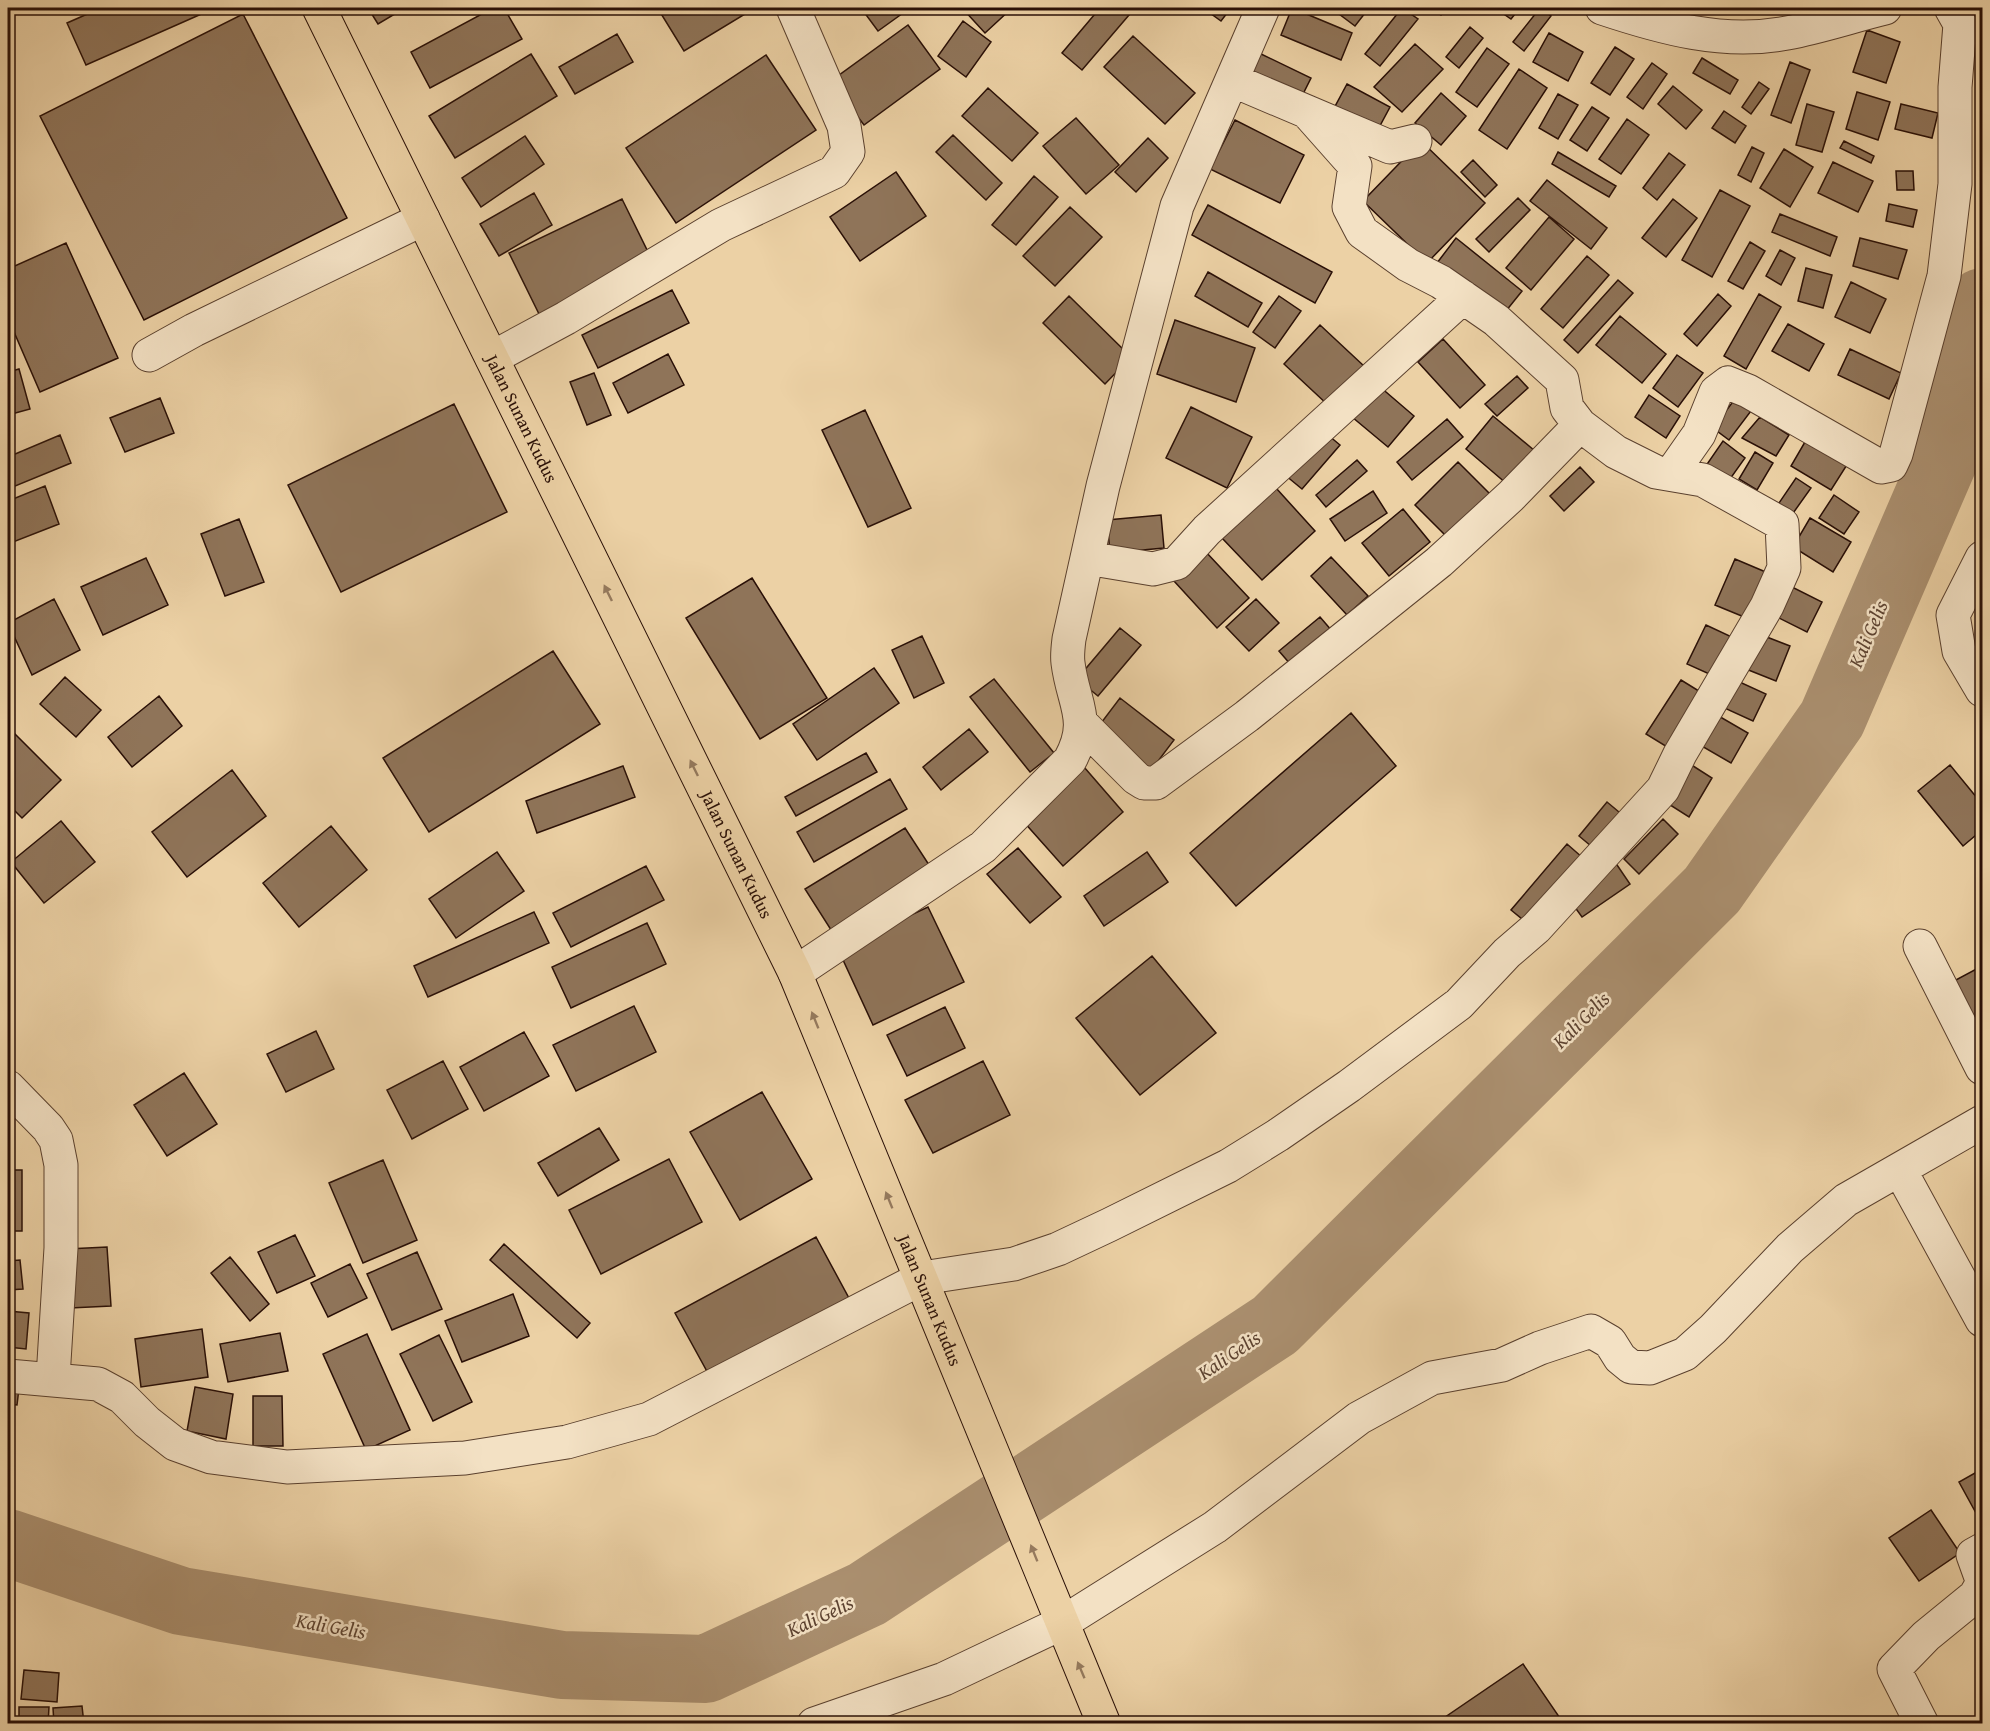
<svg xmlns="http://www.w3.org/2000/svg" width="1990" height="1731" viewBox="0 0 1990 1731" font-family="'Gentium Book Plus',serif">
  <rect width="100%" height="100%" fill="#ecd1a5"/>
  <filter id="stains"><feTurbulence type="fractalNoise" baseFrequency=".00333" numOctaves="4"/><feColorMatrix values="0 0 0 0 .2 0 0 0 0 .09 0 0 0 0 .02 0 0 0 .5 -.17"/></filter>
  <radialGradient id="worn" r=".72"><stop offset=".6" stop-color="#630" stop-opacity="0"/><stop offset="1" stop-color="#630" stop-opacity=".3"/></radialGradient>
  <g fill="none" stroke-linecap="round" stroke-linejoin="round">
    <path stroke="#aa8f6f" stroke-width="68" d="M8,1543L181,1601L562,1665L706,1669L867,1594L1275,1325L1712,890L1832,719L1946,455L1982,302"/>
  </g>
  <path fill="#8f7459" stroke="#2a1007" stroke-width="1.5" d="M101,8H215L86,65L67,23Z
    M368,8H405L378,24Z
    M493,8H504L522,39L430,88L411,52Z
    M668,8H755L684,51L660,12Z
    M861,8H910L878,31Z
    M962,8H1012L985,33Z
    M1100,8H1121L1129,15L1082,70L1062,53Z
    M1203,8H1231L1221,21Z
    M1292,8L1352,33L1341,60L1281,35Z
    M1331,8H1369L1355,26Z
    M1402,8L1418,19L1380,66L1365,54Z
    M1430,8H1446L1441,15Z
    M1495,8H1520L1511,19Z
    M1540,8L1551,16L1524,51L1513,42Z
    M243,14L347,218L144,320L40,116Z
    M963,21L991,42L966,77L938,56Z
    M908,25L940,69L864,125L831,81Z
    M1470,27L1483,38L1459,68L1446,57Z
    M1867,30L1900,42L1886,83L1853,72Z
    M1549,33L1583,52L1568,81L1533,62Z
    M617,34L633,62L575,94L559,67Z
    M1133,36L1195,93L1165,124L1104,67Z
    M1415,44L1443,69L1402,112L1374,87Z
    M1615,47L1634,59L1610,95L1591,83Z
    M1487,48L1509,64L1477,107L1456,92Z
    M1259,53L1311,78L1297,106L1245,82Z
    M531,54L557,96L455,158L429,116Z
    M766,55L816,130L676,223L626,148Z
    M1702,58L1738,80L1730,94L1693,73Z
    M1790,62L1810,70L1791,123L1771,115Z
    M1652,63L1667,74L1643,109L1627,97Z
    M1519,69L1547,88L1507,149L1479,130Z
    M1759,82L1769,89L1751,114L1742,107Z
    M1347,84L1390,107L1375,135L1332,112Z
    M1673,86L1702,110L1686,129L1658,104Z
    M988,88L1038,133L1012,161L962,116Z
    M1857,92L1890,102L1878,140L1846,129Z
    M1441,93L1466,116L1441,145L1415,123Z
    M1558,94L1578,105L1558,139L1539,128Z
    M1807,104L1834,112L1822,152L1796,145Z
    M1901,104L1938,113L1932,138L1895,129Z
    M1592,107L1609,118L1587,151L1570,140Z
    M1724,111L1746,126L1735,143L1712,128Z
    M1076,118L1119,165L1086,194L1043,146Z
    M1627,119L1649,135L1621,174L1599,159Z
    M1235,120L1304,155L1280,203L1210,169Z
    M953,135L1002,183L986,200L936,152Z
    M525,136L544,164L481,207L462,178Z
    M1148,138L1168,158L1136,192L1115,172Z
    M1421,141L1485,203L1427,263L1363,201Z
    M1844,141L1874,156L1871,163L1840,148Z
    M1752,147L1764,153L1751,182L1738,175Z
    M1784,149L1813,167L1790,207L1760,188Z
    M1558,152L1616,186L1609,197L1552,164Z
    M1669,153L1685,165L1657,200L1643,188Z
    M1473,160L1497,185L1485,197L1461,172Z
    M1833,162L1873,181L1858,212L1818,193Z
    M1896,171H1913L1914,190H1897Z
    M896,172L926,216L860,261L830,217Z
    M1034,176L1058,197L1016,245L992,225Z
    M1547,180L1607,228L1591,249L1530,201Z
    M1720,190L1750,206L1712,277L1682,260Z
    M534,193L552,225L499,256L480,224Z
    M1518,198L1530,210L1489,252L1476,239Z
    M622,199L653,262L540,316L509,253Z
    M1673,199L1697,218L1666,257L1642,238Z
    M1889,204L1917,210L1913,227L1886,221Z
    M1208,205L1332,272L1315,303L1192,235Z
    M1070,207L1102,237L1055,286L1023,256Z
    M1780,214L1837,237L1830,256L1772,232Z
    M1549,217L1574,239L1531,290L1506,268Z
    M1456,238L1522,291L1502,316L1437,263Z
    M1860,238L1907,250L1898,279L1853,266Z
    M1750,242L1765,251L1743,289L1728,281Z
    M66,243L118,358L40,392L8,318V269Z
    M1780,250L1795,258L1781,285L1766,276Z
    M1587,256L1609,275L1563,328L1541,309Z
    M1806,268L1832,275L1823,308L1798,301Z
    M1208,272L1262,303L1248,327L1195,296Z
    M1618,280L1633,293L1578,353L1564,340Z
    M1851,282L1886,299L1870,333L1835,317Z
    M672,290L689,323L598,368L582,335Z
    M1718,294L1731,306L1697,346L1684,334Z
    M1759,294L1781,307L1746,369L1724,356Z
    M1069,296L1131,357L1105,384L1043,323Z
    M1279,296L1301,311L1275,348L1253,332Z
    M1620,316L1666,354L1642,383L1596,345Z
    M1175,320L1255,348L1236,402L1157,374Z
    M1788,324L1824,344L1809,371L1772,351Z
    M1320,325L1365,367L1329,406L1284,364Z
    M1443,339L1485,385L1460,408L1418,362Z
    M1850,349L1901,373L1889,399L1838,375Z
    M668,354L684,385L628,413L613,383Z
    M1677,355L1703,373L1678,407L1653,388Z
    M19,369L30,409L8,415V372Z
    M594,373L611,415L587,425L570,382Z
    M1517,376L1528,388L1497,416L1485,404Z
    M1379,386L1414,416L1388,447L1352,417Z
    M1649,395L1680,416L1666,438L1635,417Z
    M1738,395L1754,407L1729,440L1713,428Z
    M160,398L174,433L125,452L110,418Z
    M454,404L507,512L341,592L288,485Z
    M1191,407L1252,437L1227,488L1166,458Z
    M865,410L911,508L868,527L822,430Z
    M1493,416L1535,451L1507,484L1466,449Z
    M1760,417L1789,435L1776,456L1742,438Z
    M1447,419L1463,437L1412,480L1397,462Z
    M1322,430L1340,445L1302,489L1285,475Z
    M60,435L71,463L8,489V457Z
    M1809,435L1850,460L1831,490L1791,466Z
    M1723,441L1745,458L1725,486L1703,470Z
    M1755,452L1773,463L1757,490L1739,479Z
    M1357,460L1367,471L1326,507L1316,495Z
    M1458,462L1494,498L1451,541L1415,505Z
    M1580,467L1594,482L1564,511L1550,496Z
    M1796,478L1811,488L1791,516L1777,506Z
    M45,486L59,524L8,544V501Z
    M1276,488L1315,531L1262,580L1222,538Z
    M1373,491L1387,513L1345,541L1330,519Z
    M1834,495L1859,512L1844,534L1819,518Z
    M1403,509L1430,542L1389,576L1362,543Z
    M1161,515L1164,548L1110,553L1107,520Z
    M1810,518L1851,542L1833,572L1793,547Z
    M239,519L264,582L225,596L201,534Z
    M1205,551L1249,598L1217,628L1174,581Z
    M1331,557L1368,596L1347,615L1311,576Z
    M146,558L168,605L103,635L81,587Z
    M1735,559L1768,573L1749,619L1715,605Z
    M752,578L827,698L760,739L686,618Z
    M1784,583L1822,602L1807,632L1769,613Z
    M54,599L80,650L32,675L8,623Z
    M1256,599L1279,623L1249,651L1226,627Z
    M1320,617L1332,631L1291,665L1279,651Z
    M1706,625L1734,638L1716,677L1687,664Z
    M1120,628L1141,645L1098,696L1077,679Z
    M1759,634L1790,646L1776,681L1746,669Z
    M922,636L944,683L914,698L892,650Z
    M553,651L600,724L429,832L383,758Z
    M874,668L899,703L817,760L793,724Z
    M65,677L101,710L76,737L40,704Z
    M994,679L1054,753L1030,772L970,697Z
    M1733,679L1766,694L1753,721L1720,706Z
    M1681,680L1707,696L1672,750L1646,734Z
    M159,696L182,726L132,767L108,737Z
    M1120,698L1174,740L1149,773L1095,731Z
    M1710,711L1748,733L1731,763L1693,741Z
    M1351,713L1396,766L1236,906L1190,853Z
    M969,729L988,752L941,790L923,767Z
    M13,732L61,780L22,818L8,804V737Z
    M866,753L877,772L796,816L785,797Z
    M1690,764L1712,778L1689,817L1667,803Z
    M1950,765L1982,804V830L1963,846L1918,791Z
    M623,766L635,797L537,833L526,801Z
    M1084,767L1123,812L1063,866L1023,821Z
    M232,770L266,816L187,877L152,832Z
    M890,779L907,809L814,862L797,832Z
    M1607,802L1625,817L1597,851L1579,836Z
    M1663,819L1678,834L1639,874L1624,859Z
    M61,821L95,862L44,903L11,862Z
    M331,826L367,870L299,927L263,883Z
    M905,828L933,871L833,933L805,889Z
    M1567,844L1583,858L1527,923L1511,910Z
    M1018,848L1061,897L1030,923L987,874Z
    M497,852L524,891L456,938L429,899Z
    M1147,852L1168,882L1104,926L1084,896Z
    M1615,862L1630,884L1582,917L1566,895Z
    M646,866L664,900L571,947L553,913Z
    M928,907L964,982L873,1025L838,949Z
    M534,912L549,943L428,997L414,966Z
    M647,923L666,964L571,1008L552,967Z
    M1152,956L1216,1033L1140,1095L1076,1018Z
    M1982,966V1039L1952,982Z
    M634,1006L656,1052L576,1091L553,1045Z
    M945,1007L965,1048L907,1076L887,1035Z
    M316,1031L334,1069L286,1092L267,1054Z
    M524,1032L549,1076L484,1111L460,1067Z
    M443,1061L468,1109L412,1139L387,1090Z
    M983,1061L1010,1115L933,1153L905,1100Z
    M184,1073L217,1124L167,1156L134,1105Z
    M762,1092L812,1179L740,1220L690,1132Z
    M599,1128L619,1160L558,1196L538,1163Z
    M669,1159L702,1222L601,1274L569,1210Z
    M383,1160L417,1240L363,1263L329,1183Z
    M8,1170H22V1231H8Z
    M295,1235L315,1276L277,1293L258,1252Z
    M816,1237L850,1300L709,1375L675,1313Z
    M504,1244L590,1323L577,1338L490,1260Z
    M107,1247L111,1306L70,1308L67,1249Z
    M417,1252L442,1309L392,1330L367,1274Z
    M230,1257L269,1304L250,1321L211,1273Z
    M20,1260L23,1289L8,1290V1261Z
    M350,1264L367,1298L328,1317L311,1283Z
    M513,1294L529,1336L462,1362L445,1321Z
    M8,1311L29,1313L26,1349L8,1347Z
    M202,1329L208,1377L141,1387L135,1339Z
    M280,1333L288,1371L228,1382L220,1344Z
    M367,1334L410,1430L366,1450L323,1354Z
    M439,1335L472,1402L433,1421L400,1354Z
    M8,1378L20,1380L17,1405L8,1404Z
    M195,1387L233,1394L226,1439L187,1431Z
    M253,1396H282L283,1446H253Z
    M1982,1469V1524L1959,1482Z
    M1931,1510L1960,1553L1919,1581L1889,1538Z
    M1523,1664L1564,1724H1435Z
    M24,1670L59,1673L57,1702L21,1699Z
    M82,1706L84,1724H54L53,1708Z
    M19,1707H49L48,1724H19Z"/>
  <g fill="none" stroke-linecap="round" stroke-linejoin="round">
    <defs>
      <path id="minor" d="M1602,8C1662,28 1723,45 1787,33C1820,27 1852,16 1885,8
        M1232,80L1390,147L1415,141
        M149,355L194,330L423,219
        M492,358L566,318L721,225L834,172L848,152L844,126L793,8
        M1671,474L1699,434L1716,392L1728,383L1748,391L1881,467L1891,465L1896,454L1944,276L1955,184V87L1960,24L1951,8
        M1087,558L1153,569L1177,563L1207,530L1463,297
        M1982,558L1953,615L1959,651L1982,690
        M1082,724L1136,778L1144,783H1156L1247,716L1439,562L1511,496L1580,425
        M1920,946L1982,1068
        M795,973L983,847L1070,760C1092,720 1073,704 1068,663C1067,656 1068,647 1069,639L1103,486L1177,206L1263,8
        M8,1087L48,1128L56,1140L61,1165V1248L53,1378
        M1900,1170L1982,1320
        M8,1376L98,1384L122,1397L147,1422L175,1444L211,1457L287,1467L465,1458L567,1442L649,1419L922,1278L1014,1264L1058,1249L1109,1225L1228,1166L1278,1135L1349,1086L1459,1004L1507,953L1536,928L1663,789L1680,754L1767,606L1784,568L1782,524L1703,480L1656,472L1616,452L1580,425L1567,408L1562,380L1496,320L1441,282L1408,265L1362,232L1349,207L1355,166L1308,113
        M1982,1550L1973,1555L1982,1580
        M814,1724L944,1679L1062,1623L1215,1527L1359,1418L1432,1378L1502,1365L1540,1348L1591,1331L1610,1342L1620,1358L1631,1367L1650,1368L1685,1354L1713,1329L1790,1248L1846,1200L1982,1122
        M1922,1724L1894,1669L1926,1636L1975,1596L1982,1584"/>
      <g id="major">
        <path id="s1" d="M319,8L795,973L1104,1724"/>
      </g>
    </defs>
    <use href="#minor" stroke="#5a402e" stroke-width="35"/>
    <use href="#major" stroke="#2a1007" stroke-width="35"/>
    <use href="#minor" stroke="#f3e1c4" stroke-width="33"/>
    <use href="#major" stroke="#ecd1a5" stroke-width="33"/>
  </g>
  <defs><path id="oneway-solid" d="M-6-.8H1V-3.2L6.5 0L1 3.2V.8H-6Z" transform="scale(1.5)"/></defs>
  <g fill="#957a5e">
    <use href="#oneway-solid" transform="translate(608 593) rotate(-116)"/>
    <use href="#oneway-solid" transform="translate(694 768) rotate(-116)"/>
    <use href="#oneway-solid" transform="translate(815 1020) rotate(-112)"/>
    <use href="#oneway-solid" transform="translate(889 1200) rotate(-112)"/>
    <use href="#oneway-solid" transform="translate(1034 1553) rotate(-112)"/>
    <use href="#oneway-solid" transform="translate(1081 1670) rotate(-113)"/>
  </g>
  <g text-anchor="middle" stroke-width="5" stroke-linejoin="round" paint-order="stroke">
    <g font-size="18" fill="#2a1007" stroke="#f3e1c4">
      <text dy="6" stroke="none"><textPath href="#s1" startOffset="458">Jalan Sunan Kudus</textPath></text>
      <text dy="6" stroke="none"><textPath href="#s1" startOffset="944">Jalan Sunan Kudus</textPath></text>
      <text dy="6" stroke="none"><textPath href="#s1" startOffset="1430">Jalan Sunan Kudus</textPath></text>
    </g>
    <g font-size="20" font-style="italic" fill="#5d4331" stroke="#f3e1c4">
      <text transform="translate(1868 634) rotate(-67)" y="7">Kali Gelis</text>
      <text transform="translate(1581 1020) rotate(-45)" y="7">Kali Gelis</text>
      <text transform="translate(1229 1355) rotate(-34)" y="7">Kali Gelis</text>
      <text transform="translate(820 1616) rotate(-25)" y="7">Kali Gelis</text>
      <text transform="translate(331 1626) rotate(10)" y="7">Kali Gelis</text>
    </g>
  </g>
  <rect width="1990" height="1731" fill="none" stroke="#ecd1a5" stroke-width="30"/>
  <rect x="9" y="9" width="1972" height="1713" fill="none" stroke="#2a1007" stroke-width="3"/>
  <rect x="15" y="15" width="1960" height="1701" fill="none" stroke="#2a1007" stroke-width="1.5"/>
  <rect width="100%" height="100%" filter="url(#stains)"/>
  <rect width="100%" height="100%" fill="url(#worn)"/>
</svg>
